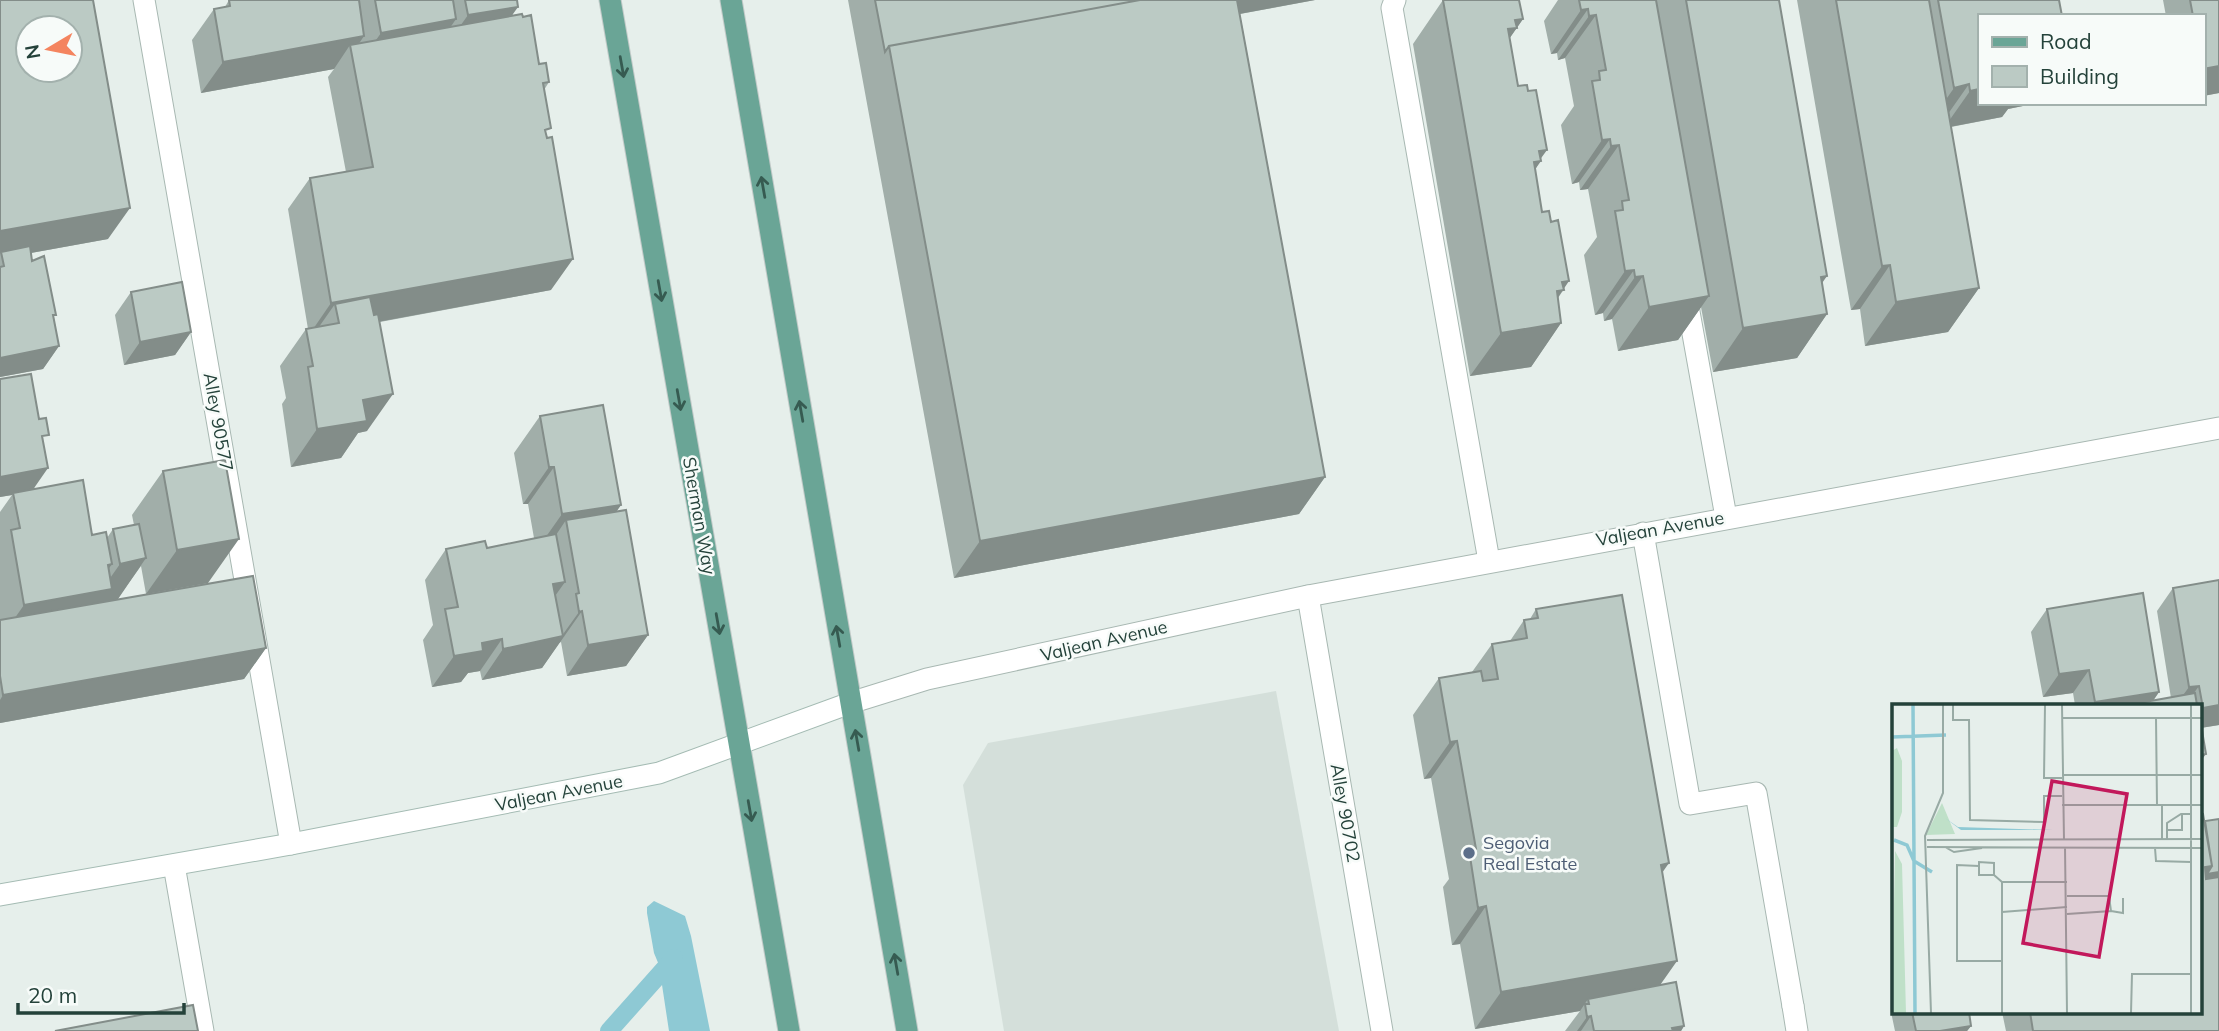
<svg xmlns="http://www.w3.org/2000/svg" width="2219" height="1031" viewBox="0 0 2219 1031" font-family="Mulish,sans-serif">
  <rect width="100%" height="100%" fill="#e6efeb"/>
  <path fill="#d4dfda" d="M1276,691L1339,1031H1004L963,785L988,743Z"/>
  <path fill="#8ec9d4" d="M654,901L685,916L691,936L710,1031H669L659,965L654,953L647,913V907Z"/>
  <g fill="none" stroke-linecap="round" stroke-linejoin="round">
    <path stroke="#8ec9d4" stroke-width="18" d="M609,1031L674,958"/>
    <defs>
      <path id="service" d="M144,0L291,844
        M1395,0L1392,8L1489,561
        M1686,295L1726,517
        M1643,533L1690,804L1756,793L1793,1006
        M1308,596L1382,1031
        M174,865L203,1031"/>
      <path id="minor" d="M850,703L927,679L1308,596L2219,428
        M1793,1006L1797,1031"/>
      <path id="secondary" d="M0,895L291,844L659,773L850,703"/>
      <path id="primary" d="M610,0L789,1031
        M731,0L907,1031"/>
    </defs>
    <use href="#service" stroke="#a8b8b2" stroke-width="23"/>
    <use href="#minor" stroke="#a8b8b2" stroke-width="23"/>
    <use href="#secondary" stroke="#a4bbb3" stroke-width="23"/>
    <use href="#primary" stroke="#c2cac8" stroke-width="23"/>
    <use href="#service" stroke="#fff" stroke-width="21"/>
    <use href="#minor" stroke="#fff" stroke-width="21"/>
    <use href="#secondary" stroke="#fff" stroke-width="21"/>
    <use href="#primary" stroke="#6aa596" stroke-width="21"/>
  </g>
  <path fill="#a1aea9" d="M0,0L108,239L31,253L32,261L54,318L59,346L43,369L0,377Z
    M229,0H517L512,16L549,82L544,90L551,290L380,322L367,431L358,433L341,458L291,467L282,404L286,398L280,366L306,329H308L288,209L310,178L346,172L328,77L334,69L201,93L192,40L214,9L225,7Z
    M848,0H1315L1240,14L1325,477L1299,514L954,578Z
    M1443,0L1523,19L1509,39L1518,86L1541,158L1535,170L1542,212L1564,289L1558,298L1561,323L1531,367L1470,376L1413,44Z
    M1558,0H1779L1827,314L1797,358L1713,372L1701,307L1678,340L1618,351L1612,319L1604,321L1603,313L1595,315L1584,255L1597,237L1588,189L1580,190L1579,182L1572,184L1561,125L1574,106L1565,58L1558,60L1557,53L1551,54L1544,21Z
    M1797,0H2059L1979,103H2038L2008,109L2002,117L1951,127L1979,288L1948,332L1865,346L1860,309L1851,310Z
    M2163,0H2219V93L2203,96V16H2166Z
    M131,292L191,332L175,355L124,365L115,315Z
    M0,379L43,442L34,489L92,535L107,538L113,529L134,525L132,515L163,471L208,583L146,594L141,566L117,599L266,648L244,679L0,723V512L12,495L0,497Z
    M540,416L621,505L616,511L648,635L626,666L567,676L561,642L559,643L542,668L482,680L480,671L468,673L461,682L432,687L423,640L433,625L425,580L446,549L487,548L534,538L528,504H523L514,453Z
    M2173,588L2219,725L2201,728L2200,762V705H2075L2073,693L2043,697L2031,632L2047,609L2159,692L2153,701L2171,698L2157,611Z
    M1536,609L1662,872L1660,985L1684,1026L1681,1031H1565L1580,1011L1475,1029L1460,944L1452,945L1443,887L1449,879L1431,778L1424,779L1413,715L1439,678L1472,672L1492,644L1510,641L1524,620L1530,619Z
    M2205,821L2219,1031H2006L2002,1012H2200Z
    M1894,1009V1012H1969L1971,1026L1967,1031H1895L1891,1012Z"/>
  <path fill="#838d89" d="M1167,0H1315L895,77Z
    M518,7L496,38L446,46L468,15Z
    M1588,9L1557,53L1551,54L1581,10Z
    M1596,15L1565,58L1558,60L1589,16Z
    M456,19L435,50L359,64L381,33Z
    M1523,19L1486,72L1508,29L1515,20Z
    M364,36L352,54L350,45L334,69L201,93L223,62Z
    M2219,66V93L2203,96V69Z
    M1969,84L1943,121L1928,125L1954,88Z
    M1979,89V103H2038L2008,109L2002,117L1944,128L1970,91Z
    M1610,139L1579,182L1572,184L1602,140Z
    M1619,145L1588,189L1580,190L1611,146Z
    M1547,150L1539,161H1541L1510,205L1539,151Z
    M130,208L108,239L3,258L1,252L0,254V231Z
    M573,259L551,290L334,330L339,323L335,304L314,334L309,335L331,303Z
    M1890,265L1860,309L1851,310L1882,266Z
    M1634,270L1603,313L1595,315L1625,271Z
    M1643,276L1612,319L1604,321L1635,277Z
    M1827,276L1797,319L1827,314L1797,358L1713,372L1743,328L1821,277Z
    M1569,281L1538,327L1561,323L1531,367L1470,376L1501,333L1562,282Z
    M1979,288L1948,332L1865,346L1896,302Z
    M1709,296L1678,340L1618,351L1649,307Z
    M191,332L175,355L124,365L140,342Z
    M59,346L43,369L0,377V358Z
    M393,394L367,431L358,433L341,458L291,467L317,429L363,400Z
    M549,467H554L528,504H523Z
    M48,468L32,491L13,493L12,495L0,497V477Z
    M1325,477L1299,514L954,578L980,541Z
    M621,505L595,543L566,520L546,550L536,551L562,514Z
    M239,539L208,583L146,594L177,550Z
    M146,558L116,602L0,639L24,605L108,565L112,564L92,593L101,591L120,564Z
    M565,582L543,613L553,584Z
    M582,611L542,668L482,680L503,649L561,637L579,612Z
    M648,635L626,666L567,676L588,645Z
    M502,639L480,671L468,673L461,682L432,687L454,656L482,643Z
    M266,648L244,679L0,723V700L3,695Z
    M2089,670L2073,693L2043,697L2059,674Z
    M2199,686L2185,705H2176L2189,687Z
    M2159,692L2150,705H2092L2095,702Z
    M2219,705V725L2200,728V712L2203,708Z
    M1457,741L1431,778L1424,779L1450,742Z
    M2206,754L2200,762V755Z
    M1669,863L1643,900L1661,865Z
    M2212,866L2219,872V892L2200,895L2205,867Z
    M1486,906L1460,944L1452,945L1478,908Z
    M1677,961L1651,998L1589,1004L1588,999L1580,1011L1475,1029L1501,992Z
    M1591,1016L1581,1031H1577L1587,1017Z
    M1684,1026L1681,1031H1670L1672,1028Z
    M1971,1026L1967,1031H1940Z"/>
  <path fill="#bbcac4" stroke="#838d89" stroke-width="2" fill-rule="evenodd" d="M0,0H93L130,208L0,231ZM28,28H70V70H28Z
    M229,0H359L364,36L223,62L214,9L230,6Z
    M375,0H453L456,19L381,33Z
    M465,0H517L518,7L468,15Z
    M875,0H1140L889,46L885,52Z
    M1140,0H1237L1325,477L980,541L889,46Z
    M1443,0H1519L1523,19L1515,20L1517,28L1508,29L1518,86L1527,85L1528,91L1536,90L1547,150L1539,151L1541,161L1534,162L1542,212L1549,211L1551,222L1558,220L1569,281L1562,282L1564,290L1557,291L1561,323L1501,333Z
    M1579,0H1656L1709,296L1649,307L1643,276L1635,277L1634,270L1625,271L1615,211L1623,210L1622,201L1629,200L1619,145L1611,146L1610,139L1602,140L1592,81L1600,80L1599,71L1606,70L1596,15L1589,16L1588,9L1581,10Z
    M1686,0H1779L1827,276L1821,277L1827,314L1743,328Z
    M1836,0H1929L1979,288L1896,302L1890,265L1882,266Z
    M1938,0H2059L2062,16H1979V89L1970,91L1969,84L1954,88Z
    M2190,0H2219V66L2203,69V16H2193Z
    M522,14L523,17L531,15L539,64L546,63L549,82L543,83L551,128L545,130L547,138L552,137L573,259L331,303L310,178L373,167L350,45Z
    M30,246L32,261L44,256L56,315H53L59,346L0,358V267L4,266L1,252Z
    M182,282L191,332L140,342L131,292Z
    M370,297L374,315L378,314L393,394L363,400L367,421L317,429L308,367L313,366L306,329L339,323L335,304Z
    M31,374L39,419L46,418L49,435L42,436L48,468L0,477V379Z
    M603,405L621,505L562,514L554,467H549L540,416Z
    M225,460L239,539L177,550L163,471Z
    M83,480L92,535L106,532L112,564L108,565L112,589L24,605L11,530L20,528L13,493Z
    M626,510L648,635L588,645L582,611L579,612L576,594L579,593L566,520Z
    M139,524L146,558L120,564L113,529Z
    M556,534L565,582L553,584L563,636L503,649L502,639L482,643L483,651L454,656L445,609L458,607L446,549L485,541L487,548Z
    M253,576L266,648L3,695L0,676V620Z
    M2219,580V705L2203,708L2199,686L2189,687L2173,588Z
    M2143,593L2159,692L2095,702L2089,670L2059,674L2047,609Z
    M1622,595L1669,863L1661,865L1677,961L1501,992L1486,906L1478,908L1469,850L1476,849L1457,741L1450,742L1439,678L1481,671L1483,681L1498,679L1492,644L1527,638L1524,620L1538,618L1536,609Z
    M2195,693L2197,705H2128Z
    M2200,719L2206,754L2200,755Z
    M2203,814L2212,866L2205,867L2206,879L2219,877V1031H2033L2030,1012H2200V815Z
    M2219,819V872L2207,874L2212,866L2205,821Z
    M1676,982L1684,1026L1672,1028L1673,1031H1594L1591,1016L1587,1017L1585,1004H1589L1588,999Z
    M193,1005L198,1031H55Z
    M1912,1012H1969L1971,1026L1940,1031H1916Z"/>
  <defs><path id="oneway-shaft" d="M-6 0H5M1.5-3L5.5 0L1.5 3" fill="none" stroke-width="1.6" stroke-linecap="round" stroke-linejoin="round" transform="scale(1.75)"/></defs>
  <g stroke="#365b51">
    <use href="#oneway-shaft" transform="translate(622 67) rotate(80)"/>
    <use href="#oneway-shaft" transform="translate(763 187) rotate(-100)"/>
    <use href="#oneway-shaft" transform="translate(660 291) rotate(80)"/>
    <use href="#oneway-shaft" transform="translate(679 400) rotate(80)"/>
    <use href="#oneway-shaft" transform="translate(801 411) rotate(-100)"/>
    <use href="#oneway-shaft" transform="translate(718 624) rotate(80)"/>
    <use href="#oneway-shaft" transform="translate(838 636) rotate(-100)"/>
    <use href="#oneway-shaft" transform="translate(857 740) rotate(-100)"/>
    <use href="#oneway-shaft" transform="translate(750 811) rotate(80)"/>
    <use href="#oneway-shaft" transform="translate(896 964) rotate(-100)"/>
  </g>
  <circle fill="#5c6f8a" stroke="#f7fbf9" stroke-width="2.5" cx="1469" cy="853" r="7"/>
  <g text-anchor="middle" stroke-width="5" stroke-linejoin="round" paint-order="stroke">
    <g font-size="18" fill="#24423a" stroke="#f7fbf9">
      <text transform="translate(218 422) rotate(80)" y="6">Alley 90577</text>
      <text transform="translate(699 516) rotate(80)" y="6">Sherman Way</text>
      <text transform="translate(1660 529) rotate(-10)" y="6">Valjean Avenue</text>
      <text transform="translate(1104 641) rotate(-13)" y="6">Valjean Avenue</text>
      <text transform="translate(559 793) rotate(-11)" y="6">Valjean Avenue</text>
      <text transform="translate(1345 813) rotate(80)" y="6">Alley 90702</text>
    </g>
    <g font-size="18" fill="#4e5e75" stroke="#f7fbf9" text-anchor="start">
      <text x="1483" y="849">Segovia<tspan x="1483" dy="21">Real Estate</tspan></text>
    </g>
  </g>
  <g transform="translate(1892 704)">
    <rect width="310" height="310" fill="#e6efeb"/>
    <path d="M5,44L10,57V108L5,123H0V47ZM50,99L63,130L34,131ZM3,147L10,160L14,309H0Z" fill="#bfe0c8"/>
    <path d="M53,114L66,123L161,126H69Z" fill="#8ec9d4"/>
    <path fill="none" stroke="#8ec9d4" stroke-width="3.5" d="M21,1L23,309M0,33L54,31M2,136L15,141L22,157L40,168"/>
    <path fill="none" stroke="#98aaa4" stroke-width="2" d="M61,1V16H77L78,116L152,118V92H170M153,1L152,74H170M170,1L172,136M299,1V309M170,14H310M264,14L265,101M170,71H310M170,101H310M270,101V135M275,126H290V110M275,135V119L289,110H299M35,136L310,135M35,143L310,144M53,143L62,148L90,144M173,143L175,309M263,144L264,157L299,158M87,162L65,161V257H111M102,171V159L87,158V171H102L110,178M175,192H217L219,207L175,210M219,207L231,209V194M110,208L175,203M39,309L33,132L51,89V1M110,309V178H175M239,309L240,270H299"/>
    <path fill="#c2185b" fill-opacity="0.15" stroke="#c2185b" stroke-width="3.5" d="M160,77L235,90L207,253L131,239Z"/>
    <rect width="310" height="310" fill="none" stroke="#24423a" stroke-width="3.5"/>
  </g>
  <rect x="1978" y="14" width="228" height="91" fill="#f7fbf9" stroke="#a3b1ad" stroke-width="2"/>
  <rect x="1992" y="37" width="35" height="10" fill="#6aa596" stroke="#a3b1ad" stroke-width="2"/>
  <text x="2040" y="49" font-size="21" fill="#24423a">Road</text>
  <rect x="1992" y="66" width="35" height="21" fill="#bbcac4" stroke="#a3b1ad" stroke-width="2"/>
  <text x="2040" y="84" font-size="21" fill="#24423a">Building</text>
  <g transform="translate(49 49) rotate(260)"><circle r="33" fill="#f7fbf9" stroke="#a3b1ad" stroke-width="2"/>
  <path d="M0-5L12 26L0 18L-12 26Z" fill="#f4845f"/>
  <text y="-10" font-size="19" font-weight="bold" text-anchor="middle" fill="#24423a">N</text>
  </g>
  <path d="M18 1003v10h166v-10" fill="none" stroke="#24423a" stroke-width="3.5"/>
  <text x="28" y="1003" font-size="21" fill="#24423a" stroke="#f7fbf9" stroke-width="5" paint-order="stroke">20 m</text>
</svg>
